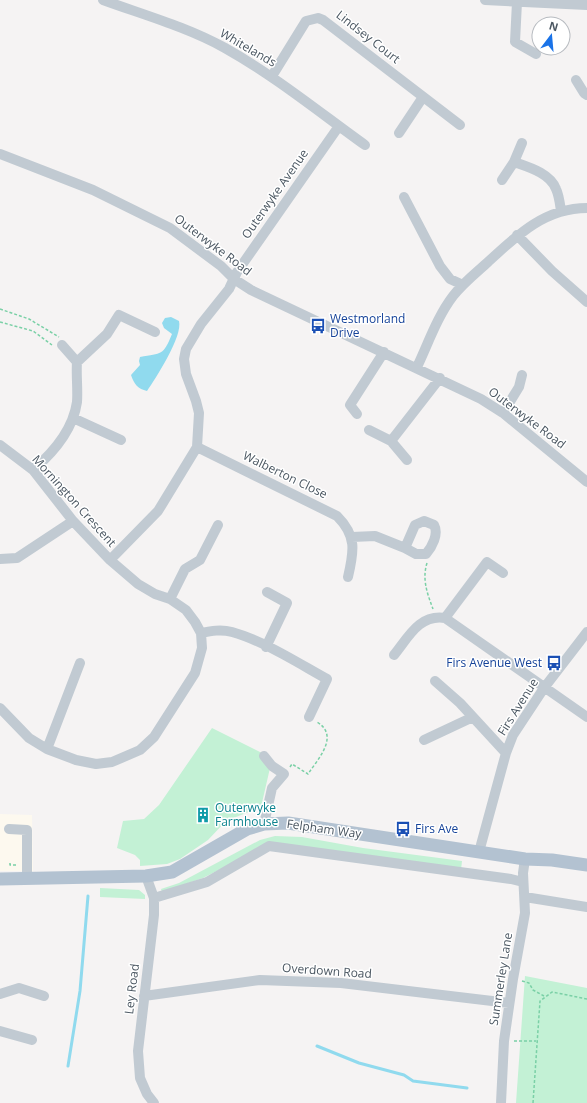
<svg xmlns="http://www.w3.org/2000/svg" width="587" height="1103" viewBox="0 0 587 1103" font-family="'Open Sans',sans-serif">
  <rect width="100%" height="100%" fill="#f5f3f3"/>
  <path fill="#fdf9ef" d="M0,814L32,815L33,871H0Z"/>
  <path fill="#c3f1d5" d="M212,728L262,753L270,768L261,807L226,821L208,840L180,859L167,864L140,866V860L135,855L117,848L123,821L144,819L159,805Z
    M275,836L302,837L363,848L462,861L461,870L270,844L203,878L162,892L161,889L179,883L260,840Z
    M100,888L139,890L145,895V899L100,897Z
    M525,976L587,988V1103H516Z"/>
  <path fill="#90daee" d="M171,317L179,321C183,336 156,378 147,391C138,389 134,384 131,375L140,365L139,361L140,357C162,353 163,356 172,334L164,328L162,323L165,318Z"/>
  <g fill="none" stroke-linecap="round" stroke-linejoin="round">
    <path stroke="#90daee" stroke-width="3" d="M317,1046L359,1063L404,1075L413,1081L467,1088
      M68,1066L80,991L88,896"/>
    <path stroke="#7ad0a6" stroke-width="1.5" stroke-dasharray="3 2" stroke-linecap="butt" d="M0,309L29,319L59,337
      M0,322L33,331L52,345
      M427,563C422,579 427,593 433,609
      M290,767L292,764L308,774C318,759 340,736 317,722
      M10,863V865H18
      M522,981L529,983L533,990L544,996
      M514,1041H536
      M533,1103L540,1001L552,992L587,999"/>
    <path stroke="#c1cad2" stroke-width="10" d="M103,0C144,15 187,27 225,48C275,76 319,112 365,145
      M485,0L587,5
      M517,2L515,42L536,54
      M272,76L306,21L318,18L323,20L460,125
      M576,80L584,93L587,95
      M399,133L423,97
      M0,154L93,190L170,228L221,266L234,279L251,290L481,399L503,413L587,482
      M514,162C528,167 550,173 556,189C559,195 560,204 561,211
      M502,180L514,162L522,143
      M404,197L440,266L450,279L463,285
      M517,235L552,271L587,302
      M77,362L107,334L119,315L155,332
      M417,367C428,344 437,317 453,296C463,283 476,273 488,262C517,235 545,208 587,208
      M503,413L519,387L522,375
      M357,414L350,405L384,352
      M73,418L121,440
      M369,430L391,441L440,378
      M391,441L407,460
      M0,445L33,470L73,521L110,560L138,584L155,594L170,599L186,610L195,622L201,633L202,648L195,673L154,737L140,750L112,762L96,764L76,760L47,749L29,738L0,708
      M197,447L337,516C357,536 354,551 348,577
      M33,470C54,452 73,430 77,402C78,389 76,375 77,362L62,345
      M424,521L434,525C439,534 432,547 426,554H416L405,548L415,525Z
      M352,537L375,536L405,548
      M0,559L17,558L73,521
      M110,560L158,511L197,447L199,413L196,401L186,374L184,359L186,349L201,324L229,289L237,272L339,126
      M170,599L185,569L200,560L218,525
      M445,618L487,562L503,573
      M201,633C211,631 221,629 232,632C264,641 298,663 327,679L309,717
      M266,647L287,603L267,592
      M394,655C408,638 419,614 445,618L587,717
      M435,681L460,703L506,753
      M424,740L473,717
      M47,749L80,663
      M264,824L272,788L284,774L272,766L264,756
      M9,829L27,830V878
      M479,852L506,753L513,735L544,688L587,632
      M146,876L154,898V915L138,1051L140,1078L147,1094L154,1103
      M525,897L587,907
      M154,898L207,882L269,846L511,879L523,882
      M0,994L19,988L44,996
      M144,996L260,980L341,983L509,1003
      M0,1031L32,1040
      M501,1103L504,1041L513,979L525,913L523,873L525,859"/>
    <path stroke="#b3c2d1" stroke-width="13" d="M0,879L146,876L172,872L247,829L264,824L288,823L525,859L552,860L587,865"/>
  </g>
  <defs>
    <symbol id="bus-bare" viewBox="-9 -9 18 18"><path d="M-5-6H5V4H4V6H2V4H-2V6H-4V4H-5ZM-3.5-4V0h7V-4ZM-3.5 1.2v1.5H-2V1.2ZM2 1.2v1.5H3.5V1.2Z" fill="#1a4fb4" stroke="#fff" stroke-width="2.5" paint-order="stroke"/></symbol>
    <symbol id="building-bare" viewBox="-9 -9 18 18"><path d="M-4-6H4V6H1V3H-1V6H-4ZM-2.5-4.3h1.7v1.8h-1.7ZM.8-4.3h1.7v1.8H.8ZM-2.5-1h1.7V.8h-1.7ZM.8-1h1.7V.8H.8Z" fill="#0f9aa8" stroke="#fff" stroke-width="2.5" paint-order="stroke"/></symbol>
  </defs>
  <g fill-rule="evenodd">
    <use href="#bus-bare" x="307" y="315" width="22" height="22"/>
    <use href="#bus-bare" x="543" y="652" width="22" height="22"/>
    <use href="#building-bare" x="192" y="804" width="22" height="22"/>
    <use href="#bus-bare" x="392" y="818" width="22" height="22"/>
  </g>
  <g text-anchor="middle" stroke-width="3" stroke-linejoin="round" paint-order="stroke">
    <g font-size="12" fill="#4a5661" stroke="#fff">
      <text transform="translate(368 37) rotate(38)" y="4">Lindsey Court</text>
      <text transform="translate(248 48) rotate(30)" y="4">Whitelands</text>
      <text transform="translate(275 194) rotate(-55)" y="4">Outerwyke Avenue</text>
      <text transform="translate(213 245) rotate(37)" y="4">Outerwyke Road</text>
      <text transform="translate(527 418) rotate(37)" y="4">Outerwyke Road</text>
      <text transform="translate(285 475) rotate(26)" y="4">Walberton Close</text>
      <text transform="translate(74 501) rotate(48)" y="4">Mornington Crescent</text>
      <text transform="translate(518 707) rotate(-58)" y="4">Firs Avenue</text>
      <text transform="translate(324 829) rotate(8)" y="4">Felpham Way</text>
      <text transform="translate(327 971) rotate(4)" y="4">Overdown Road</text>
      <text transform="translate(501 979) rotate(-81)" y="4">Summerley Lane</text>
      <text transform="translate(132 989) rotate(-83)" y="4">Ley Road</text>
    </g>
    <g font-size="12" fill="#164399" stroke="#fff" text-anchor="start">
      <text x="330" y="323">Westmorland<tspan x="330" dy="14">Drive</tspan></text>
      <text x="542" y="667" text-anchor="end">Firs Avenue West</text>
      <text x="415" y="833">Firs Ave</text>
    </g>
    <g font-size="12" fill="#0d838f" stroke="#fff" text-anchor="start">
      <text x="215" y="812">Outerwyke<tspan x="215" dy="14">Farmhouse</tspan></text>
    </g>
  </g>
  <g transform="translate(551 36) rotate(16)"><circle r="19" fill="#ffffff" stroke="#b7bbc0"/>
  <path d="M0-3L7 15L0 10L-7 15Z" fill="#1a73e8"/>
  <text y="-6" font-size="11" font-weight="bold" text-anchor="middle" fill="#4a5661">N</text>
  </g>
</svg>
